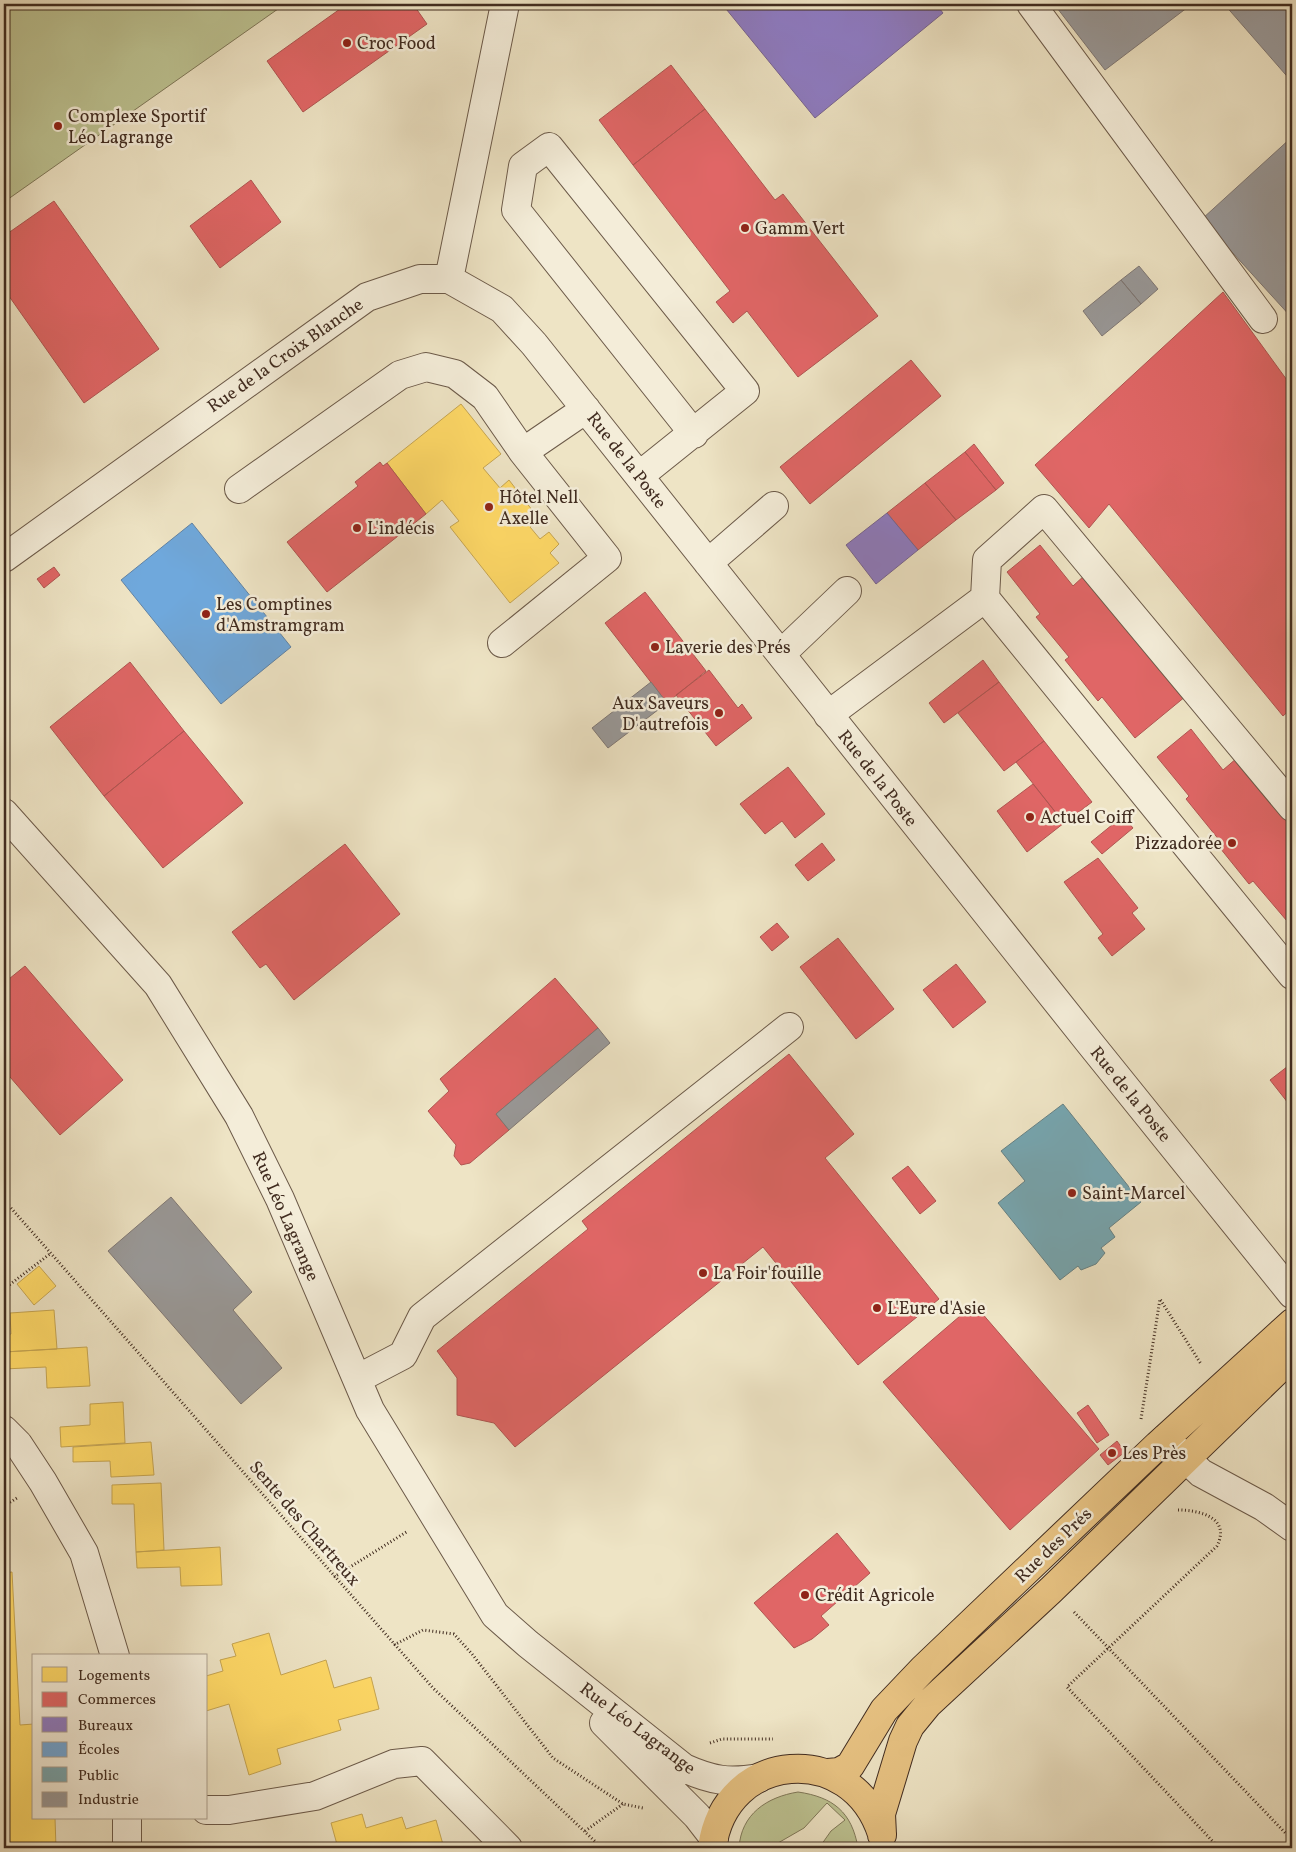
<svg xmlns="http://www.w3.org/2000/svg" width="1296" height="1852" viewBox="0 0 1296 1852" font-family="Vollkorn,serif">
  <rect width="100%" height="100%" fill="#eee4c5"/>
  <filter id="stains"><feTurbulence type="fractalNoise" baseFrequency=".004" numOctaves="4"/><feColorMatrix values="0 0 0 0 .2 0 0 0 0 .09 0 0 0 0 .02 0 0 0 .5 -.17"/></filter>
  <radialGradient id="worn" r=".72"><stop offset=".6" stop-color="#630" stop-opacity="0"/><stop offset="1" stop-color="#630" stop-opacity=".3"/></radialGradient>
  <path fill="#bdc392" stroke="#7f7859" d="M4,4H285L4,202Z
    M798,1792C833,1797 852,1812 858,1848H819L831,1831L845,1820L827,1803L804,1828L778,1843L774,1848H739C741,1814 767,1797 798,1792Z"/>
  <path fill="#ffd966" stroke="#c6a551" d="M461,404L501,454L483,468L500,488L509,480L539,519L530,527L540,539L549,532L559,544L550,553L559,563L510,603L450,527L459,521L442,500L426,514L387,463Z
    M39,1266L56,1286L34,1305L17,1284Z
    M54,1310L57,1349L4,1352V1335L11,1334L10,1313Z
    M87,1347L90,1386L47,1388L46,1367L4,1369V1352Z
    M123,1402L125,1443L61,1447L60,1427L90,1425V1404Z
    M151,1442L154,1475L111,1477L110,1461L73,1462V1447Z
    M161,1483L164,1550L136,1552L134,1504H112V1485Z
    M220,1547L222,1585L181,1586L180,1567L137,1568L136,1552Z
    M12,1572L20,1725L34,1724V1818H55L56,1848H4V1573Z
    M269,1633L281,1675L326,1660L334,1688L371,1677L379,1709L338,1720L341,1730L277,1749L281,1764L249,1775L229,1704L206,1711V1676L223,1671L220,1660L236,1656L232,1644Z
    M362,1814L366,1828L402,1817L406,1829L436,1820L444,1848H338L331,1823Z"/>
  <path fill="#e06666" stroke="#b05551" d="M347,4H413L427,24L303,112L267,61Z
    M671,65L705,109L633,165L599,120Z
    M705,109L775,200L783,194L878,316L798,377L747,311L733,323L716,302L730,291L633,165Z
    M251,180L281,222L220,268L190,226Z
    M54,201L159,349L84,403L4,289V236Z
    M1223,292L1292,387V708L1283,716L1109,504L1089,528L1035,465Z
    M911,360L941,396L810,504L780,467Z
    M974,444L1004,483L996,490L965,452Z
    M965,452L996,490L956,520L925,483Z
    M380,462L383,466L387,463L426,514L327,592L287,542L358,486L355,482Z
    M925,483L956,520L918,550L887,513Z
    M1040,545L1073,586L1086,574L1186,696L1135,738L1102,697L1098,701L1065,660L1069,657L1036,617L1040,614L1007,572Z
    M54,567L60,575L44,588L37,579Z
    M645,592L706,671L667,703L605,623Z
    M983,660L999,682L944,723L929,703Z
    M130,662L184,731L104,796L50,727Z
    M709,670L738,708L742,704L752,718L716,746L676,695Z
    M999,682L1044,741L1004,771L958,713Z
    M1191,729L1223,770L1237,758L1292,826V916L1287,921L1253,881L1249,884L1216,843L1220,841L1186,799L1189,796L1157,757Z
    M184,731L243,803L163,868L104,796Z
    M1044,741L1092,802L1064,823L1016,762Z
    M788,767L825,814L795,838L782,821L765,834L740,804Z
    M1033,784L1064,823L1027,852L997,811Z
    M1123,816L1133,828L1102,854L1091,842Z
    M822,843L835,860L808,881L795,865Z
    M345,844L400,914L294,1000L266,964L260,968L232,932Z
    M1098,858L1138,908L1132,913L1145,929L1112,956L1098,938L1103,934L1064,882Z
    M777,923L789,937L772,951L760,937Z
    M838,938L894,1009L856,1039L800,967Z
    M956,964L986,1002L953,1028L923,990Z
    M25,966L123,1080L60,1135L4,1070V983Z
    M555,978L598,1028L496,1114L509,1130L470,1163L461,1165L454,1156L456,1145L428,1111L449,1091L440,1079Z
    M789,1054L854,1134L825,1158L939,1299L858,1365L763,1247L515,1447L494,1423L457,1415V1378L437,1351L588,1229L582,1221Z
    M1292,1063V1108L1270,1080Z
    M1292,1130V1140L1287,1134Z
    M908,1166L936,1201L920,1214L892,1178Z
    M974,1304L1099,1449L1010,1530L883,1382Z
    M1088,1405L1109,1435L1097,1443L1077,1413Z
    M1117,1441L1125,1452L1108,1465L1100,1455Z
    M837,1533L870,1573L821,1616L829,1625L812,1639L794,1648L754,1603Z"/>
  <path fill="#8e7cc3" stroke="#776492" d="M722,4H936L943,13L815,118Z
    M887,513L918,550L876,584L846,545Z"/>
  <path fill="#6fa8dc" stroke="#6183a4" d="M192,523L291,647L221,704L121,580Z"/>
  <path fill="#76a5af" stroke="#668184" d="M1063,1104L1141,1202L1109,1228L1115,1237L1101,1248L1105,1253L1096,1264L1081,1270L1078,1266L1060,1280L998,1203L1025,1181L1001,1151Z"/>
  <path fill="#999" stroke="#7f7875" d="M1054,4H1192L1105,70Z
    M1224,4H1292V82Z
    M1292,137V318L1202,219Z
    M1139,266L1158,289L1141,304L1121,280Z
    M1121,280L1141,304L1102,336L1083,311Z
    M651,682L667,703L608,748L592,728Z
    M598,1028L610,1043L509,1130L496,1114Z
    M171,1197L252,1292L233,1310L282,1368L241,1404L108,1251Z"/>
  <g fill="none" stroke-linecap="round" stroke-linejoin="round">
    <defs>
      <path id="minor" d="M1031,4L1263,319
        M449,279L502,309L534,344L1089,1042L1292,1294
        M523,452L586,409
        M639,476L745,391L549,147L523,166L516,210L694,434
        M239,489L400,375L426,367L455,374L485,397L523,452L607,558L502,643
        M4,558L367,297L420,279H449L505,4
        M708,563L774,506
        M985,598L987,560L1044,509L1292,807
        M781,654L847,591
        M828,715L985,598L1292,975
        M4,813L158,985L239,1116L280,1199L370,1410L495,1615L528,1644L684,1768C713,1781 729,1783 759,1778
        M357,1379L403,1355L422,1317L789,1027
        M4,1430L18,1444L43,1482L84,1553L115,1656
        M1165,1439L1201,1473L1264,1507L1292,1527
        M604,1723L697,1816L714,1838
        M206,1810H229L315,1796L394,1764L422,1761L508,1848
        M127,1818V1848"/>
      <path id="major" d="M828,1773L839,1772L850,1766L884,1710L923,1669L1158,1445L1292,1323
        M882,1835L881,1814L903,1741L910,1726L928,1704L1051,1590L1292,1356
        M712,1848C725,1750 852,1740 882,1834"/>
    </defs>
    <use href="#minor" stroke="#6c5a49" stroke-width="30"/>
    <use href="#major" stroke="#412c20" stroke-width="30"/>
    <path stroke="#412c20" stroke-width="3" stroke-dasharray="1 2.5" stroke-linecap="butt" d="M4,1200L433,1688L602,1848
      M4,1289L51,1253
      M1141,1419L1160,1299L1201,1364
      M4,1506L17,1498
      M1178,1510C1200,1510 1231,1518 1217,1546L1067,1687L1219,1848
      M334,1577L408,1531
      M1074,1612L1292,1840
      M394,1645L423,1630L454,1634L472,1654L553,1758L623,1804L643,1808
      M710,1743L722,1739H773
      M585,1831L623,1804"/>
    <use href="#minor" stroke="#f4edd9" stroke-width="28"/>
    <use href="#major" stroke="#e7c282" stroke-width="28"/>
  </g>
  <g fill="#8f2418" stroke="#f4edd9" stroke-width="2">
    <circle cx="347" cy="43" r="5"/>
    <circle cx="58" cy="126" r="5"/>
    <circle cx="745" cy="228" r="5"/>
    <circle cx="489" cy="507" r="5"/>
    <circle cx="357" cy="528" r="5"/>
    <circle cx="206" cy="614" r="5"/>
    <circle cx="655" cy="647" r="5"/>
    <circle cx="719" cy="713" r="5"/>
    <circle cx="1030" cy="817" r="5"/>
    <circle cx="1232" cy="843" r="5"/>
    <circle cx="1072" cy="1193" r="5"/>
    <circle cx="703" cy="1273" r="5"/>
    <circle cx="877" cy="1308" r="5"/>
    <circle cx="1112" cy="1453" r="5"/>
    <circle cx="805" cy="1595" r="5"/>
  </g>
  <g text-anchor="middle" stroke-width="5" stroke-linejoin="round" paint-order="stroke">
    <g font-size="18" fill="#412c20" stroke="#f4edd9" text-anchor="start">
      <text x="357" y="49">Croc Food</text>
      <text x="68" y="122">Complexe Sportif<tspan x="68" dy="21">Léo Lagrange</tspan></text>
      <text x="755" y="234">Gamm Vert</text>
      <text x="499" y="503">Hôtel Nell<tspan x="499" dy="21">Axelle</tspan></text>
      <text x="367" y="534">L'indécis</text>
      <text x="216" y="610">Les Comptines<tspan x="216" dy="21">d'Amstramgram</tspan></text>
      <text x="665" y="653">Laverie des Prés</text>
      <text x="709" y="709" text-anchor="end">Aux Saveurs<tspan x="709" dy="21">D'autrefois</tspan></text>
      <text x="1040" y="823">Actuel Coiff</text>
      <text x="1222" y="849" text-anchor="end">Pizzadorée</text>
      <text x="1082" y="1199">Saint-Marcel</text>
      <text x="713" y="1279">La Foir'fouille</text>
      <text x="887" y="1314">L'Eure d'Asie</text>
      <text x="1122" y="1459">Les Près</text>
      <text x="815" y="1601">Crédit Agricole</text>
    </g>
    <g font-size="18" fill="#412c20" stroke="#f4edd9">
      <text transform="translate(285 355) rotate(-35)" y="6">Rue de la Croix Blanche</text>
      <text transform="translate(627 460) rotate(52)" y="6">Rue de la Poste</text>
      <text transform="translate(878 778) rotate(52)" y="6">Rue de la Poste</text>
      <text transform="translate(1131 1094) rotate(51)" y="6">Rue de la Poste</text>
      <text transform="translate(286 1216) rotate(66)" y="6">Rue Léo Lagrange</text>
      <text transform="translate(305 1523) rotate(49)" y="6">Sente des Chartreux</text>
      <text transform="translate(1053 1545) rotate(-44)" y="6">Rue des Prés</text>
      <text transform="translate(638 1728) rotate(37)" y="6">Rue Léo Lagrange</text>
    </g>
  </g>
  <rect width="1296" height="1852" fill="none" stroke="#eee4c5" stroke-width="20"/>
  <rect x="5" y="5" width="1286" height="1842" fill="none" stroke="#412c20" stroke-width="2.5"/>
  <rect x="10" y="10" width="1276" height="1832" fill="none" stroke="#412c20"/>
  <rect x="32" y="1654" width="175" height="165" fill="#f4edd9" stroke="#aca08f"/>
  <rect x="42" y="1667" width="25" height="15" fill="#ffd966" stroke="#aca08f"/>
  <text x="78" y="1680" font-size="15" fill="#412c20">Logements</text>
  <rect x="42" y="1692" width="25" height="15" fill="#e06666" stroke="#aca08f"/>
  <text x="78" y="1704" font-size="15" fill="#412c20">Commerces</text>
  <rect x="42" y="1717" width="25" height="15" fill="#8e7cc3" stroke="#aca08f"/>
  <text x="78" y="1730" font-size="15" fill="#412c20">Bureaux</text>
  <rect x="42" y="1742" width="25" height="15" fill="#6fa8dc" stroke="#aca08f"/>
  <text x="78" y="1754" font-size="15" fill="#412c20">Écoles</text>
  <rect x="42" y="1767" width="25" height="15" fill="#76a5af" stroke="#aca08f"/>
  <text x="78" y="1780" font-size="15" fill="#412c20">Public</text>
  <rect x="42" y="1792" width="25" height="15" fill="#999999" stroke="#aca08f"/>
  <text x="78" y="1804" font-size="15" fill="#412c20">Industrie</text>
  <rect width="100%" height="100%" filter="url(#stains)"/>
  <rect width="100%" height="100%" fill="url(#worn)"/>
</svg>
